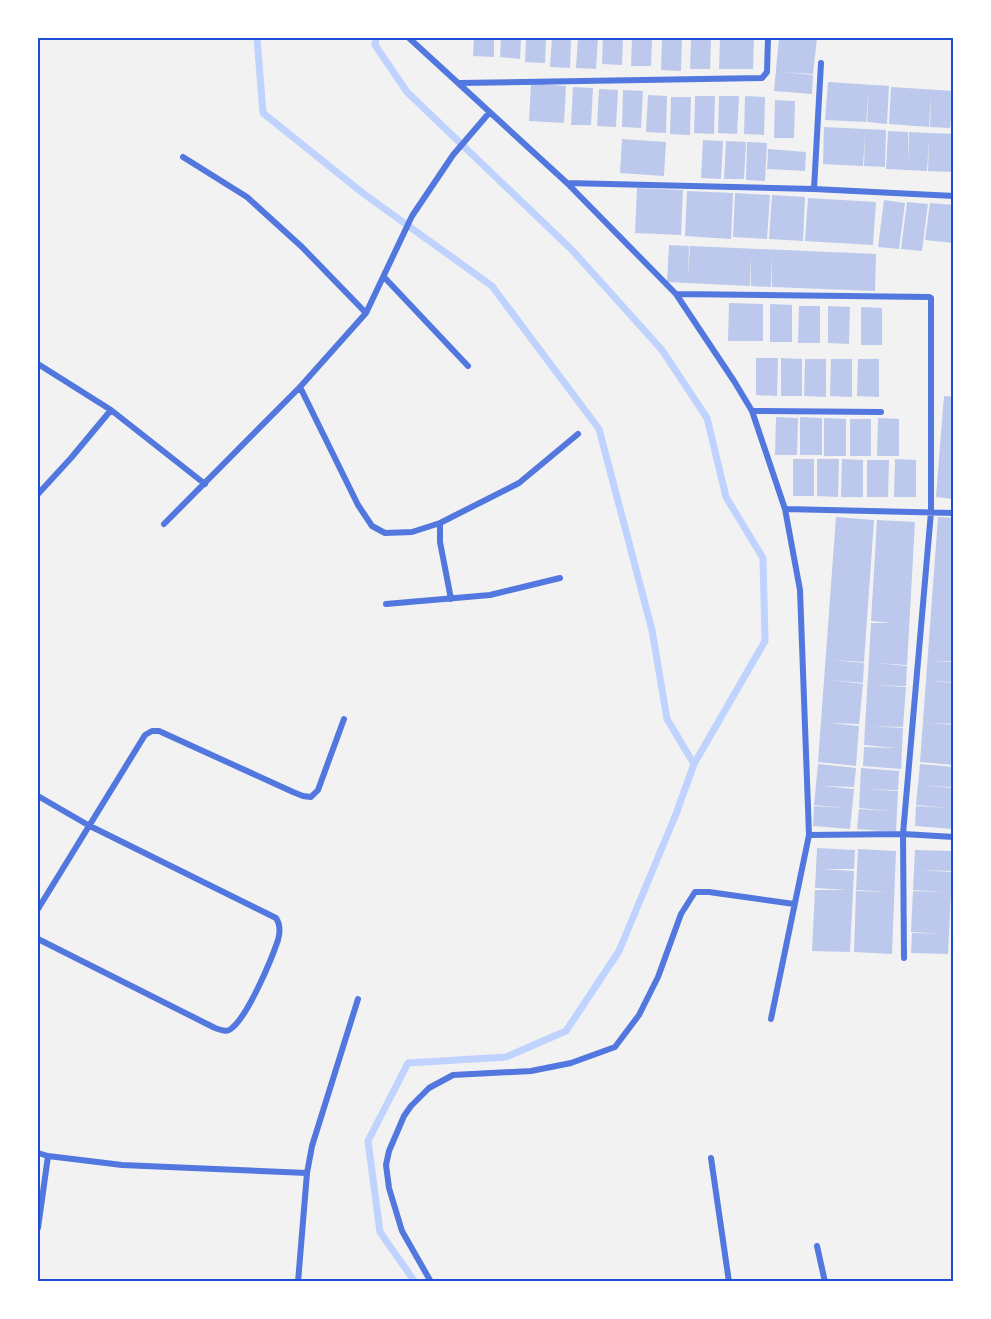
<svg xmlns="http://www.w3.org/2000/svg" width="991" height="1319" viewBox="0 0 991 1319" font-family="'Titillium Web',sans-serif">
  <rect width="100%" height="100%" fill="#f2f2f2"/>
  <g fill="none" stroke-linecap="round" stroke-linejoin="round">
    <path stroke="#bfd3fe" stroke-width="7" d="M257,38L263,113L364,194L492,286L599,429L652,630L667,719L694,764
      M376,38L375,45L407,92L572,250L662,350L707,418L726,497L763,558L765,641L694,764L676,814L619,951L566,1031L506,1057L408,1063L368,1141L380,1232L415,1282"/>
  </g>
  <path fill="#bdc9ec" d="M474,38H494V57L473,56Z
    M501,38H521L520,59L500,57Z
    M526,38H546L545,63L525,62Z
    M552,38H571L570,68L550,67Z
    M578,38H598L596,69L576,68Z
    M603,38H623L622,65L602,64Z
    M632,38H652L651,66H631Z
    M662,38H682L681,71L661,70Z
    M691,38H711L710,69H690Z
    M720,38H754L753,69H719Z
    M779,38H817L813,74L782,72L813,75L812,94L774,91Z
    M828,82L889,86L887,124L867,122L869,91L866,122L825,120Z
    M531,83L566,86L564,123L529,121Z
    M573,87L593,88L591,125H571Z
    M891,87L954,91L950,128L930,127L931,96L929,127L889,124Z
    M599,89L618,90L616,127L597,126Z
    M623,90L643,91L641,128L622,127Z
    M648,95L667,96L666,133L646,132Z
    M695,96H715L714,134L694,133Z
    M719,96H739L737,134L718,133Z
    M745,96L765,97L764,135L744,134Z
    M671,97H691L690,135L670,134Z
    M775,100L795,101L794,138H774Z
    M824,127L886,130L885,167L864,166L865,134L863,166L823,164Z
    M888,131L908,132V164L909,132L954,134V172L928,171L929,139L927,171L886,169Z
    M622,139L666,142L664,176L620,173Z
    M703,140L723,141L721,179L701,178Z
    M726,141L746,142L744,179H724Z
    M747,142L767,143L765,181L746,180Z
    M768,149L806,152L805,171L767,169Z
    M637,188L683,190L681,235L635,233Z
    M687,191L733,193L731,239L685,236Z
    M735,193L770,195L767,239L733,237Z
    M772,195L805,197L803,241L769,239Z
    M808,198L876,202L873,245L805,241Z
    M884,200L905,203L899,249L878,247Z
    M907,202L928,204L922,251L901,249Z
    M930,203L954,205V243L925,240Z
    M669,245L689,246L688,278L690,246L876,254L875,291L772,287V256L771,287L751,286V254L750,286L667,282Z
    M729,303L763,304V341H728Z
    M770,304L792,305V342H770Z
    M799,306H820V343H798Z
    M828,306L850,307L849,344L828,343Z
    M861,307L882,308V345H861Z
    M756,358H778L777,396L756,395Z
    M781,358L802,359V396H781Z
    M805,359H826V397L804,396Z
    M831,359H852V397L830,396Z
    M858,359H879V397L857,396Z
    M944,396L954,397V499L936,497Z
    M776,417L798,418L797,455H775Z
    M800,417L822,418V455H800Z
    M824,418L846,419V456H824Z
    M878,418L899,419V456H877Z
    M850,419H871V456H850Z
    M793,459H814V496H793Z
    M817,459H839L838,497L817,496Z
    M842,459L863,460V497H841Z
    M895,459L916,460V497H894Z
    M867,460H889L888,497H867Z
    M836,517L874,520L864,662L832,660L864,663L863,683L831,680L863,684L859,724L828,723L859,726L856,766L818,762Z
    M938,517L954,518V661H934L954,662V682L932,681L954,683V724L929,723L954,725V765L920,762Z
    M877,520L915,522L907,665L876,663L907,666L906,686L874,685L906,687L903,727L871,726L903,728L901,769L863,766L864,747L897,748L864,745L871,623H890L871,621Z
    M818,764L856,768L854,787L822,786L854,789L850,829L813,826L814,806L846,808L814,805Z
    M920,764L954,767V787L924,786L954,788L952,829L915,826L916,806L948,808L916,805Z
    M861,768L899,771L898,790L866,789L898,791L896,832L857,829L859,809L891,811L859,808Z
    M817,848L855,850L854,869H822L854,871L850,952L812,951L815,890H847L815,888Z
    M858,849L896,851L892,954L854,952L856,891L888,892L856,890Z
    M915,850L953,851L952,871L920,870L952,872L948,954L911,953L912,933L943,934L911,932L913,891L945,892L913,890Z"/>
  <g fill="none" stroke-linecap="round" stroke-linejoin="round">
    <path stroke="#5277de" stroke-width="6" d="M409,38L567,183L676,294L734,381L752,411L785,509L800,590L809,835L771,1019
      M460,83L762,78L767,72L768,38
      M183,157L247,197L302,247L366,313
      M567,183L814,189L954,196
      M814,189L821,63
      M384,277L468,366
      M676,294L929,297L931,298V512L903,834L904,958
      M38,364L111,410L205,484
      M300,387L358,505L372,526L385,533L412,532L440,523L519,483L578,434
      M752,411L881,412
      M38,494L71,458L111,410
      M785,509L954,513
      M440,523V542L451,599
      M164,524L300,387L366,313L412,216L453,155L489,113
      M386,604L490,595L560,578
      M38,796L88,825L276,918C280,924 280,933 278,940C271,961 248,1015 232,1028C227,1033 221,1030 215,1028L38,939
      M809,835L903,834L954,837
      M38,909L145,735L152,731H159L293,792L303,796L311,797L318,790L344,719
      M38,1153L48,1156L122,1165L307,1173L312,1146L358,999
      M711,1158L729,1282
      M38,1228L48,1156
      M817,1246L825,1282
      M298,1282L307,1173
      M431,1282L402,1231L389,1188L386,1165L389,1151L404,1116L411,1106L429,1088L453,1075L531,1071L571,1063L615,1047L639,1015L658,977L681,914L695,892H709L794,904"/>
  </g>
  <rect width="991" height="1319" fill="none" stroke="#ffffff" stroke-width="78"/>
  <rect x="39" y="39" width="913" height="1241" fill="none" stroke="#1d4ed8" stroke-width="2"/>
</svg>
